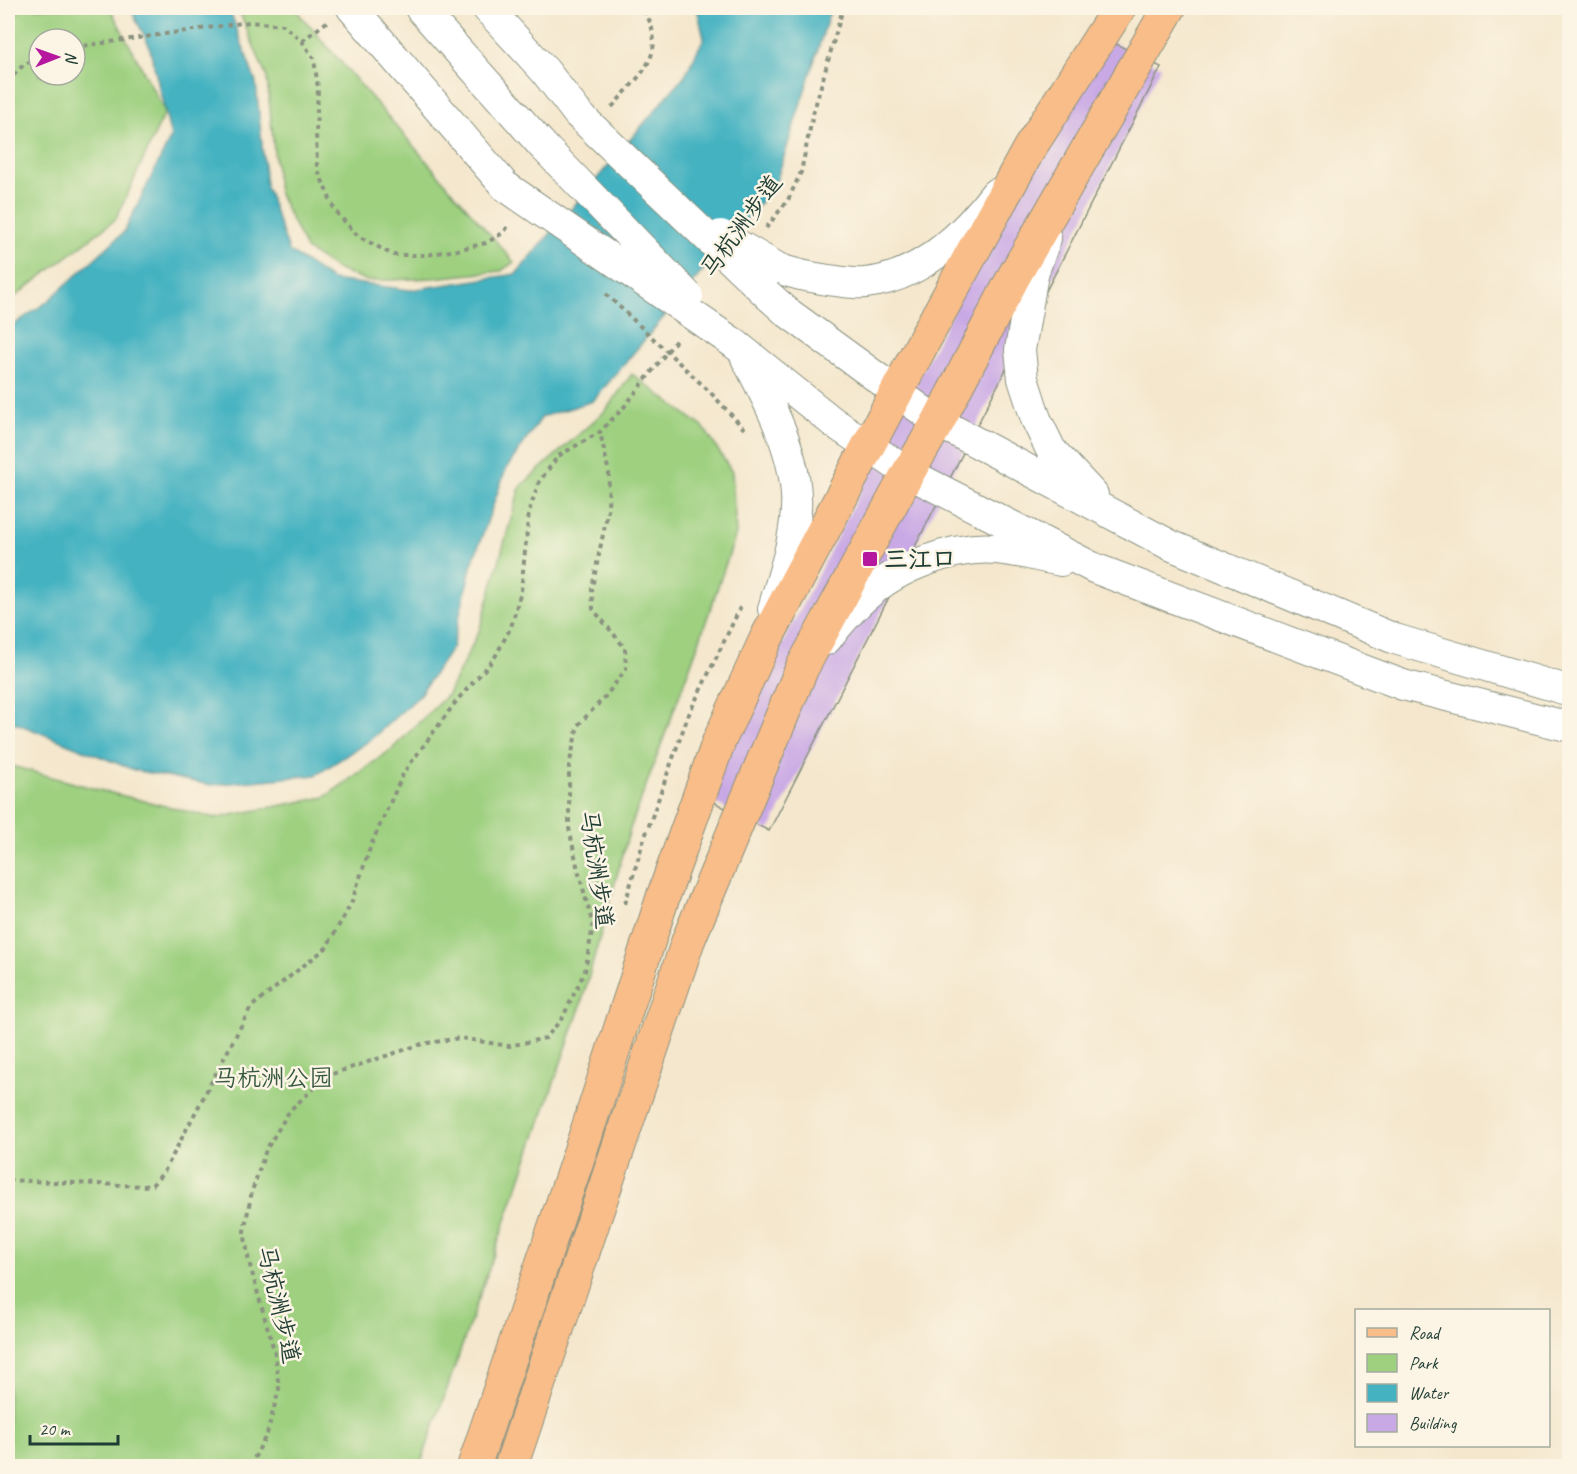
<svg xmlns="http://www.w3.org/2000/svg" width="1577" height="1474" viewBox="0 0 1577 1474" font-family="Caveat,'LXGW WenKai TC',sans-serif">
  <rect width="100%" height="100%" fill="#fcf5e5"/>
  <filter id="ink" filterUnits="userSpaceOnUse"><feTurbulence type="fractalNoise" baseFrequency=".0167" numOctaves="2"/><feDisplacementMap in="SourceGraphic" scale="12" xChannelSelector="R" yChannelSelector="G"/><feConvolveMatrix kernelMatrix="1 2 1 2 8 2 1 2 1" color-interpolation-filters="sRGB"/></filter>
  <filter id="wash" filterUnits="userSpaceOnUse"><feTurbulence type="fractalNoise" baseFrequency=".008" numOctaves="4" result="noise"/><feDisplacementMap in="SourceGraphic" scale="24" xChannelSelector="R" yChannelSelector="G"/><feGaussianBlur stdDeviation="1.35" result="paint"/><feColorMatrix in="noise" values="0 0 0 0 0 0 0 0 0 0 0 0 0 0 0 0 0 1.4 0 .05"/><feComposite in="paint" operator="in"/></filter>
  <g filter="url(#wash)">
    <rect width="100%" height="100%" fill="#f4e7cd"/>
    <path fill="#9ed080" stroke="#5e865a" stroke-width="1.5" fill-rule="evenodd" d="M22,8H110L165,112L116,219L8,302V23ZM39,39H75V75H39Z
      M238,8H294L514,262L501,271L432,278L368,281L336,269L306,249L278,192L267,78Z
      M632,374L704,428L732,472L736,534L699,642L630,829L580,1008L420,1466H8V765L103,791L215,818L325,797L392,749L448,694L480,629L520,487L606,410Z"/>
    <path fill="#45b2c1" stroke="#32787a" stroke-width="1.5" d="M130,8H229L256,83L266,186L289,251L332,280L410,290L516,274L685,75L704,38L697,8H831L775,185L593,401L542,417L506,469L471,567L452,648L418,697L369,741L316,775L211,785L134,770L8,720V329L48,301L124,232L171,137L149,45Z"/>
    <g id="blocks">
      <path fill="#c9a9e5" d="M1095,33L1161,67L769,831L704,797Z"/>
    </g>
  </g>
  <g filter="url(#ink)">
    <use href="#blocks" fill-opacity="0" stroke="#8a9280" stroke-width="1.5"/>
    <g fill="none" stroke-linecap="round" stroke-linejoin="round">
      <defs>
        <path id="minor" d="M352,8L505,186
          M420,8L542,145
          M487,8L545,71L578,114
          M1046,238L1033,274L1020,350L1023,379L1036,419L1051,450L1093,495
          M778,268C795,275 810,277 828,280C839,281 853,284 865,283C919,278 963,236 995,194
          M769,296L787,312L938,422L1170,545L1395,639L1570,691
          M735,344L833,422L908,473L1094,568L1403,685L1570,727
          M746,358C770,404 799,457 796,510C794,545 782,577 773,609
          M826,640C838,625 851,609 866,596C897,567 955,545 997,549C1018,551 1040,557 1061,561"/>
        <path id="major" d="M474,1466L589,1125L664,894L719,741L766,639L921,346L1029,149L1119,8
          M511,1466L688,941L802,668L908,473L938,422L1014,276L1169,8"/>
      </defs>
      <use href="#minor" stroke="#8a9280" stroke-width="32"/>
      <use href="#major" stroke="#8a9280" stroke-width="35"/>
      <path stroke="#8a9280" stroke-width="4" stroke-dasharray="4.5 4.5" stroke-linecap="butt" d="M302,41L328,21
        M75,47L249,22L283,25L302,41L314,59L318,88L316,132L317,168L335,211L358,236L393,255H425L457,250L486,243L503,233L510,224
        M8,82L24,64L39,59
        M612,107C641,73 670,54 643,8
        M766,228L788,200L801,172L813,114L843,8
        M711,393L747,432
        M625,904L642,845L688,716L742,604
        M8,1180L143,1186L152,1185L164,1172L251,1007L326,948L351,904L371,845L404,772L458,699L494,659L511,627L521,591L529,511L539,482L558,456L600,432L625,406L677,339
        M250,1466L267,1434L279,1389L275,1354L249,1262L244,1231L252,1191L266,1150L290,1110L329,1075L422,1044L460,1038L509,1046L546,1038L563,1017L585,971L593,925L578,870L569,828V766L578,725L605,697L626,669L625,648L593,609L592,588L608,510L609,473L600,432"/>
      <use href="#minor" stroke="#fff" stroke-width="30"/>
      <use href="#major" stroke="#f8bd89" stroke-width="33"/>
      <defs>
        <path id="minor-bridge" d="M578,114L769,296
          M542,145L688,296
          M505,186L735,344
          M721,235L778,268"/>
      </defs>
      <use href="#minor-bridge" stroke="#8a9280" stroke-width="32" stroke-linecap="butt"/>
      <path stroke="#8a9280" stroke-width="4" stroke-dasharray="4.5 4.5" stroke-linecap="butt" d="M606,294L711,393"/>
      <use href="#minor-bridge" stroke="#fff" stroke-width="30"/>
    </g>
  </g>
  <rect fill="#b5179e" stroke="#fcf5e5" stroke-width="2" x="862" y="551" width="16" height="16" rx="3"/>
  <g text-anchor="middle" stroke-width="5" stroke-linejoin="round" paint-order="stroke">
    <g font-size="24" fill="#1f3d34" stroke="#fcf5e5">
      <text transform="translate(741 226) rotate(-54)" y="8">马杭洲步道</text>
      <text transform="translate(597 869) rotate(82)" y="8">马杭洲步道</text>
      <text transform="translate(279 1304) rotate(77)" y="8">马杭洲步道</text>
    </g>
    <g font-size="24" font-weight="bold" fill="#1f3d34" stroke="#fcf5e5" text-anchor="start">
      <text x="884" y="567">三江口</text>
    </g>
    <g font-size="24" fill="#385a43" stroke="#fcf5e5">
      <text x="273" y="1086">马杭洲公园</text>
    </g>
  </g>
  <rect width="1577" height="1474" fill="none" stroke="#fcf5e5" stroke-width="30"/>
  <rect x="1355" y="1309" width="195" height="138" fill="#fcf5e5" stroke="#a4ab9e" stroke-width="1.5"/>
  <rect x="1367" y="1328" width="30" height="9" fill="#f8bd89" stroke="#a4ab9e" stroke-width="1.5"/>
  <text x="1409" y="1339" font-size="18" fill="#1f3d34">Road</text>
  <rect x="1367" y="1354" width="30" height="18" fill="#9ed080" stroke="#a4ab9e" stroke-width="1.5"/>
  <text x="1409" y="1369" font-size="18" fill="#1f3d34">Park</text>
  <rect x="1367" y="1384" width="30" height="18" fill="#45b2c1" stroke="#a4ab9e" stroke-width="1.5"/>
  <text x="1409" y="1399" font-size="18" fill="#1f3d34">Water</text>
  <rect x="1367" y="1414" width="30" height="18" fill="#c9a9e5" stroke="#a4ab9e" stroke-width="1.5"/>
  <text x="1409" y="1429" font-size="18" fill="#1f3d34">Building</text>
  <g transform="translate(57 57) rotate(89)"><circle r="28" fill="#fcf5e5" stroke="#a4ab9e" stroke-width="1.5"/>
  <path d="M0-4.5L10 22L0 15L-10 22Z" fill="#b5179e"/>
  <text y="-9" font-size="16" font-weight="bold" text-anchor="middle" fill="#1f3d34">N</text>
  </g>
  <path d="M30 1435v9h88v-9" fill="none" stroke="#1f3d34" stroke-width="3"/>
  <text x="39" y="1435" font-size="18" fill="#1f3d34" stroke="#fcf5e5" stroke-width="4.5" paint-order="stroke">20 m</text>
</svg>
